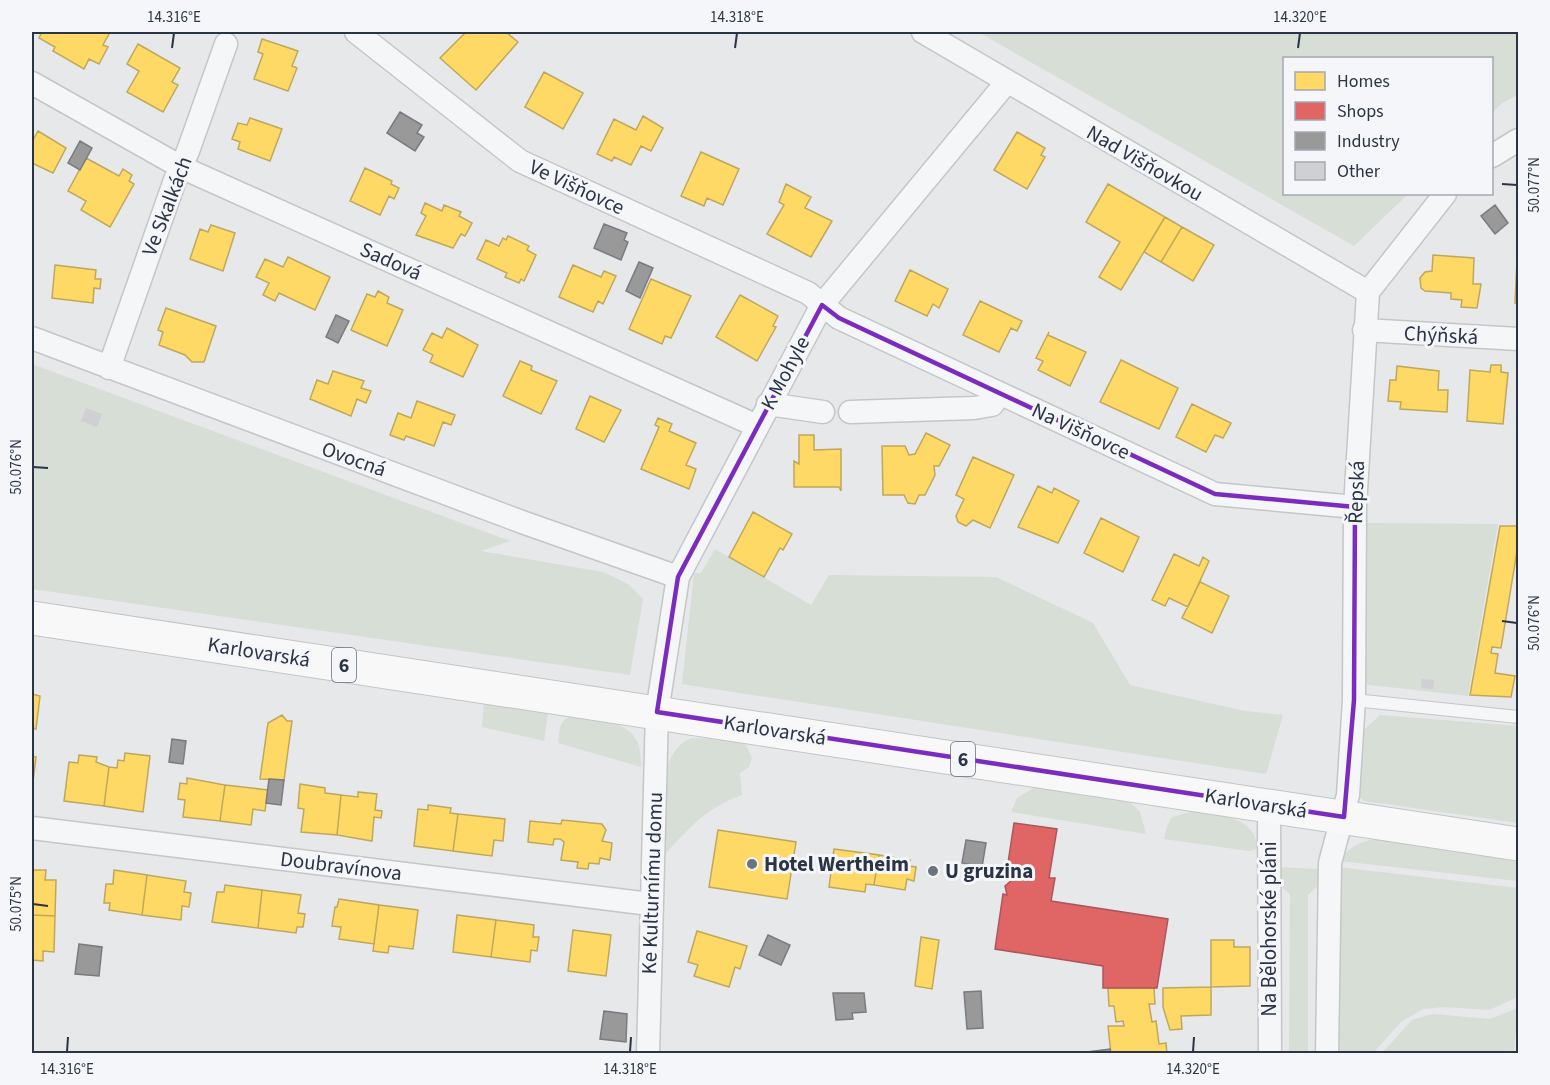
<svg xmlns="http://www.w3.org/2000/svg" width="1550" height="1085" viewBox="0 0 1550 1085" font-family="'Source Sans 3',sans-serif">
  <rect width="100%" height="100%" fill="#e6e8ea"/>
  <path fill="#d6ded6" d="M978,32H1518V95L1502,103L1492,113V58H1284V194H1408L1354,246Z
    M32,364L510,541L481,551L603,572L628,584L643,599L630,675L32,589Z
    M1367,523L1498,524L1468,696L1362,684Z
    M715,549L811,605L829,575L996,577L1093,623L1130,685L1245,711L1283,715L1266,774L682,684L694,573H701Z
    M484,702L548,713L544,741L482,727Z
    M1380,715L1518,726V823L1364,801L1359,796L1363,731Z
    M573,716C610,724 643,719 641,767L558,743C560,731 558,719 573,716Z
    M692,738L729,739L745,743L752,758L749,767L740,773L742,795C706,808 690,827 665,854C665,820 653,752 692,738Z
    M1035,787L1131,803L1140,812L1146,834L1011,812L1017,798Z
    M1194,811C1220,815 1255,816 1258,849L1249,851L1164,839L1167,826L1172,817Z
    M1377,839L1518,861V881L1340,861C1348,847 1360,841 1377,839Z
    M1278,867L1319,869L1320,884L1308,895V1053H1289L1290,894L1278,884Z
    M1338,867L1518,888V997L1489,1010L1444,1007L1423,1009L1401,1022L1373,1053L1337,1054Z
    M1518,1008L1514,1053H1382L1412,1020L1432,1014L1490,1019Z"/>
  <path fill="#ffd966" stroke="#bfa85c" stroke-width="1.5" d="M42,32H110L103,45L108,47L99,64L89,59L84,69L53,51L55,47L39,38Z
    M466,32H506L518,42L476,90L440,58Z
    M262,39L298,51L292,66L297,68L288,91L254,79L263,54L258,52Z
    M138,44L180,68L172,82L178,85L163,112L127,92L139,71L127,64Z
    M544,72L583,93L563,129L525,107Z
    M643,116L663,128L651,151L641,146L631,165L614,157L612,161L597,154L614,119L636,130Z
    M250,118L282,129L270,161L238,149L240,142L232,139L238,123L247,125Z
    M38,131L66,148L53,173L32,163V142Z
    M1017,132L1045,148L1041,155L1045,157L1027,189L994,170Z
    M701,152L739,169L723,205L707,198L704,206L681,196Z
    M86,158L119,176L123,169L132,175L129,181L134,184L110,227L81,210L86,201L68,191Z
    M365,168L392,181L391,184L399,188L394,199L389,196L380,215L350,201Z
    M786,184L811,197L805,208L832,221L811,257L767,234L784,205L779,202Z
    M1108,184L1165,217L1121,290L1099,277L1120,242L1086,222Z
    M425,203L442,211L444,205L461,212L459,216L472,223L465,236L461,234L453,248L416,235L426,216L421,213Z
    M1165,217L1182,227L1161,262L1144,252Z
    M211,225L235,233L223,271L190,259L200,229L208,232Z
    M1182,227L1214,245L1193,281L1161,262Z
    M508,236L529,246L527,250L536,255L524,281L521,279L519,283L505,277L507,273L477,259L486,240L499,246L503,238L506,240Z
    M1433,255L1474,258L1473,284H1481L1477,308L1461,307L1462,300L1451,299V293L1425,291L1421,288L1420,278L1425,272L1432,271Z
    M288,257L330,277L315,310L279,293L275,301L263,295L269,283L256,277L265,259L283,267Z
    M1517,261H1518V303H1515Z
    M55,265L96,270L95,279H101L100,289L94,288L93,303L52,298Z
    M573,265L601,277L604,271L616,276L603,304L598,301L593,312L559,297Z
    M910,270L948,289L939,308L933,304L927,316L895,301Z
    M651,279L691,296L671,338L665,336L662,344L629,329Z
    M378,291L389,297L387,303L403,310L387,346L351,330L367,294L375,297Z
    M740,295L778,316L773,326L776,327L757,361L716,337Z
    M980,301L1022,321L1017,331L1011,328L999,352L963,335Z
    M166,308L216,326L204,362H192L185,355L159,345L163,332L158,330Z
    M447,328L478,345L463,377L430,362L433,355L423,350L432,333L442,338Z
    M1049,332L1048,335L1086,352L1070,386L1038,370L1043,361L1036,358Z
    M1121,360L1178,388L1159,429L1100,402Z
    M520,361L532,366L531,370L557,381L541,414L503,396Z
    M1491,365H1501V372L1508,373L1503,424L1467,421L1470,370L1490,372Z
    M1397,366L1439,371L1438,390H1448L1447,412L1400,409L1401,402L1388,401L1390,380H1396Z
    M333,371L364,381L361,388L371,391L366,403L357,399L351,416L310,399L317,380L328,384Z
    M590,396L621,410L604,442L576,429Z
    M417,401L455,415L451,425L443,422L434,446L406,436L404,440L390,435L398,413L411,418Z
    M1192,404L1231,423L1223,438L1215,435L1206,452L1176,437Z
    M658,418L672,424L669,431L696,443L686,465L696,469L689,489L641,469L659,427L655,425Z
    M926,433L950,445L939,466H934L935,475L925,495H919L915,504L908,503L904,495H883L882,446H905L909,455L915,454Z
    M799,435H814V450L841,449V491L839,487H794V461L799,464Z
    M973,457L1014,475L990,528L973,520L966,526L958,522L956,516L964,499L956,495Z
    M1038,486L1052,493L1054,488L1079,501L1058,543L1018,527Z
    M753,512L792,534L783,550L780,548L764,577L729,557Z
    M1101,518L1139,537L1123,572L1084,553Z
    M1500,526H1518V545L1501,648L1492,647L1491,653L1498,654L1495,673L1515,676L1511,697L1470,695Z
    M1174,554L1199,566L1203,557L1209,561L1188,607L1169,598L1165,606L1152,600Z
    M1201,580L1200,582L1229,596L1212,633L1182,618Z
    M32,694L40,696L36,729L32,728Z
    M282,715L287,721H292L284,780L260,779L268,723Z
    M125,753L150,756L143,812L104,806L109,767L117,768L118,760L124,761Z
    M79,755L97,757L96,762L109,767L104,806L64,801L69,762L78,763Z
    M32,756L36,757L32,790Z
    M187,778L225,785L220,821L183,817L185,800L178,799L180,783L187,784Z
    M300,784L325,788V793L341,795L337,835L301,832L304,809L298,808Z
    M225,785L268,790L265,811L253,809L251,825L220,821Z
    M358,792L377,794L375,810L382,811L381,818L374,817L372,841L337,835L341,795L358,797Z
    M428,805L451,808L450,813L458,814L453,851L414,846L418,809L428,810Z
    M458,814L505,819L503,841L494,840L492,856L453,851Z
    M562,820L602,824L606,830L602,841L612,843L610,860L600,858L599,864L589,863L588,869L577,868L578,862L561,860L564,842L560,839H554L553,845L528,842L530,821L561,824Z
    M718,830L796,842L787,899L709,887Z
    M834,849L879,855L874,885L866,884L865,892L829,887Z
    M879,855L910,860L909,866L916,867L914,881L907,879L905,890L874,885Z
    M32,870H46L45,880H56L55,916L32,915Z
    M114,870L147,875L142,915L109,910L110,903H104L106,884H113Z
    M147,875L186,881L184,892L191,893L189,907L182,906L181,920L142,915Z
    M225,885L262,890L258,928L212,922L217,892H224Z
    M262,890L301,895L298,913L305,914L303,927H297L296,933L258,928Z
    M339,899L379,905L374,944L339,939L341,927L332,926L335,907H337Z
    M379,905L418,910L413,949L389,946L388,953L373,951Z
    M32,915L55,916L54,952L43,951V961L32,960Z
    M457,915L496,920L491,957L453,952Z
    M496,920L534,925L533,937H539L537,951L531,950L530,962L491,957Z
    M573,930L611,935L606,976L568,971Z
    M697,931L747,946L740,969L735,967L729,987L694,976L698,965L688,962Z
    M921,937L939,940L932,989L915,986Z
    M1211,940H1234V947H1250V986L1211,987Z
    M1211,987V1015L1181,1016L1182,1029L1170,1030L1163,1007V988Z
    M1108,988H1154L1155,1004H1149L1152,1022L1156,1021L1159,1044L1166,1043L1167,1054H1111L1108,1026H1124L1123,1021L1116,1022L1114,1006H1109Z"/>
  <path fill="#e06666" stroke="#aa575c" stroke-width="1.5" d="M1014,823L1057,829L1049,878H1055L1051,901L1168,919L1157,988H1103V966L995,949L1003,894L1007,895L1005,886L1013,879L1006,876Z"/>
  <path fill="#999" stroke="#787b80" stroke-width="1.5" d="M400,112L422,125L417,133L424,137L415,151L387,133Z
    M80,141L92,148L80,170L68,163Z
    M1495,205L1508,223L1495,234L1481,216Z
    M604,224L627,233L624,240L628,242L621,260L594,248Z
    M639,262L653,268L640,298L626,291Z
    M336,315L349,321L338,343L326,337Z
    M172,739L186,741L183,764L169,762Z
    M269,779L284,780L281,805L266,803Z
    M966,840L986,843L982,867L962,863Z
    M768,935L790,945L781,965L759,955Z
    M79,944L102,947L99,976L75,974Z
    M981,991L983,1028L967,1029L964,992Z
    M833,993H864L866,1012L852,1013L853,1019L836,1020Z
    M604,1011L627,1014L626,1042L600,1039Z
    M1110,1049L1111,1054H1087L1086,1052Z"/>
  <path fill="#ced0d3" d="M86,408L102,414L97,427L81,421Z
    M1422,679L1434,680L1433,689L1421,688Z"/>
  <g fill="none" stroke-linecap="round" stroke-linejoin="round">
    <defs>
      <path id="lane" d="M1354,700L1518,717"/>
      <path id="street" d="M356,32L520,161L808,293L839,318L1215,494L1355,507
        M923,32L1368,292
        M32,83L181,167L757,426
        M1492,156L1518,140
        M1364,330L1518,339
        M32,338L522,522L678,577
        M109,368L175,180L188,151L226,44
        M768,404L823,412
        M850,412L974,408L992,405L1000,394
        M1269,805L1270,1054
        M32,828L650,904
        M648,1054L657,712L678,577L822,305L1006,83
        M1327,1054L1330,863L1348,795L1354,700L1355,507L1368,292L1445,194"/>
      <path id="primary" d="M32,618L1518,844"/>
    </defs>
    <use href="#lane" stroke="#c4c6c8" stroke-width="14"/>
    <use href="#street" stroke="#c4c6c8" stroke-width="25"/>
    <use href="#primary" stroke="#c2c5c8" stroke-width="35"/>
    <use href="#lane" stroke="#f5f6f7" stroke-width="12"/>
    <use href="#street" stroke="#f5f6f7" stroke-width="22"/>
    <use href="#primary" stroke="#f8f8f8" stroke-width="33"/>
  </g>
  <path fill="none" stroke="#7b2cbf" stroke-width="4.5" stroke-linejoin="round" d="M822,305L839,318L1215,494L1355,507L1354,700L1344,817L657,712L678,577Z"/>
  <path fill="none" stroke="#2b3445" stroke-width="2" d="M172,48L174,33M735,48L737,33M1298,48L1300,33M1502,184L1517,185M33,467L48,468M1502,621L1517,623M33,904L48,906M67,1052L68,1037M630,1052L631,1037M1193,1052L1194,1037"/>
  <g fill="#6c737f" stroke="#f4f6f9" stroke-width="2">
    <circle cx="752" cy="864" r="6"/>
    <circle cx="933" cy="871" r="6"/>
  </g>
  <g text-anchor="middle" stroke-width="6" stroke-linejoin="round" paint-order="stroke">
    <g fill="#f4f6f9" stroke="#676e7b" stroke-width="1.5">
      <rect x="332" y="648" width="24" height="34" rx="4.5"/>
      <rect x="951" y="742" width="24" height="34" rx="4.5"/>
    </g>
    <g font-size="20" font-weight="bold" fill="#2b3445">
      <text x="344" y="672">6</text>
      <text x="963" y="766">6</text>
    </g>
    <g font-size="21" fill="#2b3445" stroke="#f4f6f9">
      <text transform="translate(1145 163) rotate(30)" y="7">Nad Višňovkou</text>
      <text transform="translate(577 187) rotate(25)" y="7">Ve Višňovce</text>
      <text transform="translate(167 206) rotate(-69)" y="7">Ve Skalkách</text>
      <text transform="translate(391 261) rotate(24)" y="7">Sadová</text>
      <text transform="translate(1441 335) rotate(3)" y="7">Chýňská</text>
      <text transform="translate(785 373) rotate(-62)" y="7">K Mohyle</text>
      <text transform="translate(1081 431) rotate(25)" y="7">Na Višňovce</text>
      <text transform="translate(354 459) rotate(20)" y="7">Ovocná</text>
      <text transform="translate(1356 492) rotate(-88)" y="7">Řepská</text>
      <text transform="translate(259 652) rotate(9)" y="7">Karlovarská</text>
      <text transform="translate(775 730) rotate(9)" y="7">Karlovarská</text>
      <text transform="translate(1256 803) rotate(9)" y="7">Karlovarská</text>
      <text transform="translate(341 866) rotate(7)" y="7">Doubravínova</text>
      <text transform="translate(652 883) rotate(-88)" y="7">Ke Kulturnímu domu</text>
      <text transform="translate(1269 929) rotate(-90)" y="7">Na Bělohorské pláni</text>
    </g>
    <g font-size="21" font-weight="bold" fill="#2b3445" stroke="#f4f6f9" text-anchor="start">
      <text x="764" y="871">Hotel Wertheim</text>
      <text x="945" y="878">U gruzina</text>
    </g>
  </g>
  <rect width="1550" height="1085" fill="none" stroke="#f4f6f9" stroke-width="66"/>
  <rect x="1283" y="57" width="210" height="138" fill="#f4f6f9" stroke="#a4a8b1" stroke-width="1.5"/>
  <rect x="1295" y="72" width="30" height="18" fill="#ffd966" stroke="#a4a8b1" stroke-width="1.5"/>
  <text x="1337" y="87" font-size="18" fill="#2b3445">Homes</text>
  <rect x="1295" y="102" width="30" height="18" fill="#e06666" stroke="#a4a8b1" stroke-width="1.5"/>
  <text x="1337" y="117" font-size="18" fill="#2b3445">Shops</text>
  <rect x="1295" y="132" width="30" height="18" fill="#999999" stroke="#a4a8b1" stroke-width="1.5"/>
  <text x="1337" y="147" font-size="18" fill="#2b3445">Industry</text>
  <rect x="1295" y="162" width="30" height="18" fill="#ced0d3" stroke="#a4a8b1" stroke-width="1.5"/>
  <text x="1337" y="177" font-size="18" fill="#2b3445">Other</text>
  <rect x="33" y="33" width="1484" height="1019" fill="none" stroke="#2b3445" stroke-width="2"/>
  <g font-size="15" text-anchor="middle" fill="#2b3445">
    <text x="174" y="22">14.316°E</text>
    <text x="737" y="22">14.318°E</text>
    <text x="1300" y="22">14.320°E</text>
    <text transform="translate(1534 185) rotate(-90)" y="5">50.077°N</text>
    <text transform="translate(16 467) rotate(-90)" y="5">50.076°N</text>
    <text transform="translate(1534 623) rotate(-90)" y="5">50.076°N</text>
    <text transform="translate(16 904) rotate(-90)" y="5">50.075°N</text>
    <text x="67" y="1074">14.316°E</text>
    <text x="630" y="1074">14.318°E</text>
    <text x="1193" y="1074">14.320°E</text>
  </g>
</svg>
